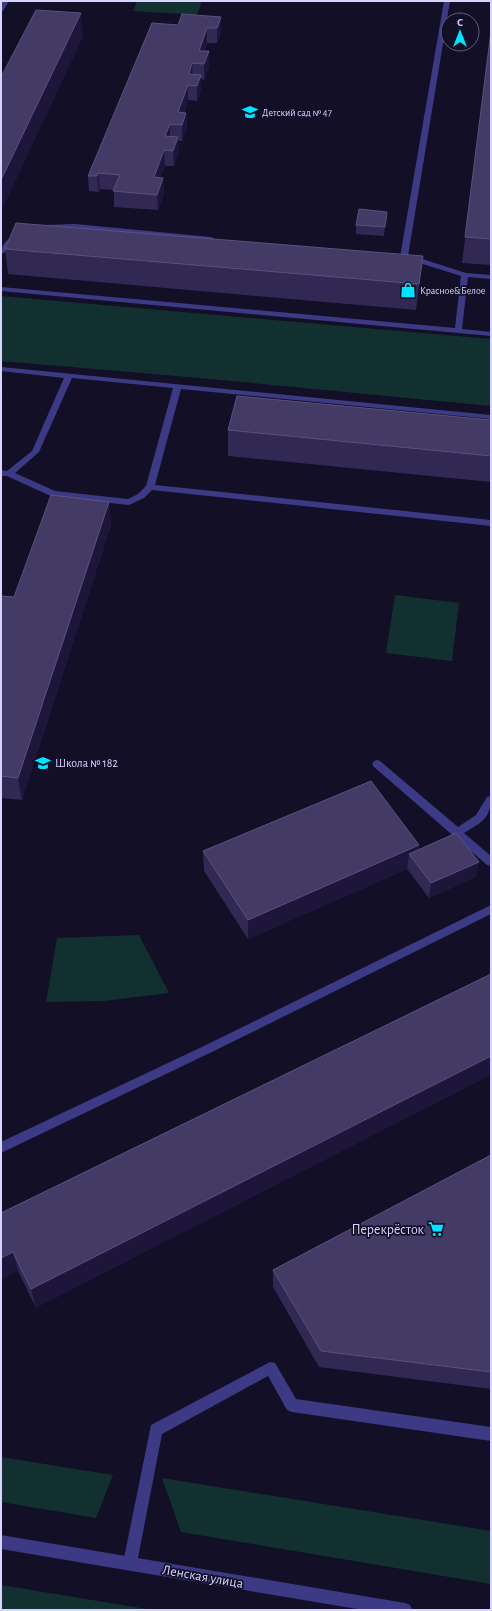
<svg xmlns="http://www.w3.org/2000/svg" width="492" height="1611" viewBox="0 0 492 1611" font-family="'Alegreya Sans',sans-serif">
  <rect width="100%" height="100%" fill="#130f26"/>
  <path fill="#12302f" d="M137,1H202L197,15L133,11Z
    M1,296L491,339V406L211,379L1,361Z
    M395,595L459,603L452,661L386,653Z
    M139,935L169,993L104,1001L46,1002L57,938Z
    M1,1457L113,1475L96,1518L1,1502Z
    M162,1478L491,1531V1584L181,1532Z
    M1,1585L153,1610H1Z"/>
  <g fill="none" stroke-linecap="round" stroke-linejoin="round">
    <path fill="#3d3a85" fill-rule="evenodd" d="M3,1H9L3,11L1,12V5Z
      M444,1H450L408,256H413L466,273L491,275V279L468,277L462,329L491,332V336L1,291V287L455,328L461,276L400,257Z
      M75,224L211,237L215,239L211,241L75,228L47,229L43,227L47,225Z
      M15,236L19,238C14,243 7,252 1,254C1,245 6,239 15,236Z
      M1,367L491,415V419L181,389L155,485L491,520V526L152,490L144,498L129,505L53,497L7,476H1V470L7,471L32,451L64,378L1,371ZM72,378L173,388L146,486L138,494L128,499L55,491L15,473L39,452Z
      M377,760L380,761L458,827L476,815L487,797L491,796C491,819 482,822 464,833L491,856V866L487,865L374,767L372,764L374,761Z
      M491,905V914L216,1050L1,1153V1142L208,1044Z
      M270,1362L275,1363L296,1399L491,1427V1441L292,1412L287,1410L268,1376L162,1434L137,1563L135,1568L130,1570L125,1568L123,1563L151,1425Z"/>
    <path fill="#3d3a85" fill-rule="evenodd" d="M1,1535L405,1603L410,1605L412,1610H363L1,1549Z"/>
  </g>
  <path fill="#312854" d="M221,17V32L217,43H207L204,51H209V67L204,80L201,79V90L197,101L188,100L184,113H186L187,128L182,141H178L179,152L174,166H165L160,178H163L164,194L158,210L114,207V190L100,189L99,192L89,191L88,176L178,25Z
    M491,31V265L462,263Z
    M387,212L384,236L356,234V225Z
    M5,249L420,282L416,310L8,274Z
    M491,420V482L228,456V430Z
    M109,502L111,525L22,800L1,798V596L14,597Z
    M419,850L476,877L429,898L407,869L248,939L204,871L203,851Z
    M491,974L36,1308L18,1271L1,1213Z
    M491,1155V1389L319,1367L273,1287V1270Z"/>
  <path fill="#1d163a" d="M81,13L83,37L1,212V180Z
    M221,17V32L217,43V28Z
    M207,28V43L200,64L199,51Z
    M209,51V67L204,80V64Z
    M192,63L193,79L189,74Z
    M201,75V90L197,101V86Z
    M188,85V100L179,125L178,112Z
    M186,113L187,128L182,141V125Z
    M170,124V140L165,136Z
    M178,137L179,152L174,166L173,151Z
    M164,150L165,166L155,193L154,177Z
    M98,173L100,189L99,192L97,176Z
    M163,178L164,194L158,210L157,195Z
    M387,212V220L384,236L385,227Z
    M423,256L420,282L416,310L419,284Z
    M1,381L3,396L1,401Z
    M109,502L111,525L22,800L18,778Z
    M419,845L417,864L409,854L407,869L248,939V920Z
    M479,862L476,877L429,898L431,883Z
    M491,1056V1075L36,1308L31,1289Z
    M13,1252L18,1271L1,1280V1258Z"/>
  <path fill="#433a66" stroke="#5a527e" d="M36,10L81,13L1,180V77Z
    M182,14L221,17L217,28H207L199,51H209L204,64L192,63L189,74L201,75L197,86L188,85L178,112L186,113L182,125L170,124L165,136L178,137L173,151L164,150L154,177L163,178L157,195L113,191L120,175L98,173L97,176H88L152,23L178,25Z
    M491,31V239L465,237Z
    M359,209L387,212L385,227L356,225Z
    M16,223L423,256L419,284L5,249Z
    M237,396L491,420V456L228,430Z
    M51,495L109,502L18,778L1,776V596L14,597Z
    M371,781L419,845L248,920L203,851Z
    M456,833L479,862L431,883L409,854Z
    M491,974V1056L31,1289L13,1252L1,1258V1213Z
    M491,1155V1372L321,1351L273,1270Z"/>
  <defs>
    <symbol id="school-bare" viewBox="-9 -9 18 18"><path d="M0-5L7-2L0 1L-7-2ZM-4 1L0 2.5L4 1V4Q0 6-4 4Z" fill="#00e5ff" stroke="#130f26" stroke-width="2.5" paint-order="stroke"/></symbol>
    <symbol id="shop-bare" viewBox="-9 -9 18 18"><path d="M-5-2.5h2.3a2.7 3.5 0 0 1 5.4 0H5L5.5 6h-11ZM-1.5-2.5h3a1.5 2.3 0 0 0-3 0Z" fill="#00e5ff" stroke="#130f26" stroke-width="2.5" paint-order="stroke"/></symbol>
    <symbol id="supermarket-bare" viewBox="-9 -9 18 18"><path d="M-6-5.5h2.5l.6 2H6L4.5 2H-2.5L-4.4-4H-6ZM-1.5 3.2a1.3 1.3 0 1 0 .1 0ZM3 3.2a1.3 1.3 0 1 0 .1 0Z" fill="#00e5ff" stroke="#130f26" stroke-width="2.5" paint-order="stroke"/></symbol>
  </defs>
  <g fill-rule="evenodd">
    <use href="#school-bare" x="239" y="101" width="22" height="22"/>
    <use href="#shop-bare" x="397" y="279" width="22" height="22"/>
    <use href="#school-bare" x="32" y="752" width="22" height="22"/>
    <use href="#supermarket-bare" x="425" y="1218" width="22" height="22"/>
  </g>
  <g text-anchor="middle" stroke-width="3.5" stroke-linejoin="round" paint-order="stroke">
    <g font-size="10" fill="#d9d4ff" stroke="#130f26" text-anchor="start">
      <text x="262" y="116">Детский сад № 47</text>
      <text x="420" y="294">Красное&amp;Белое</text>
    </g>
    <g font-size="12" fill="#d9d4ff" stroke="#130f26" text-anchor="start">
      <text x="55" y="767">Школа № 182</text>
    </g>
    <g font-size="14" fill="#d9d4ff" stroke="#130f26" text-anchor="end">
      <text x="424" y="1234">Перекрёсток</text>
    </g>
    <g font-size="14" fill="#d9d4ff" stroke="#130f26">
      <text transform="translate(203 1576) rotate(10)" y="5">Ленская улица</text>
    </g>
  </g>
  <rect width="492" height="1611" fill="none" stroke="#d9d4ff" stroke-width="4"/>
  <g transform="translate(460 32)"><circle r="19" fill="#130f26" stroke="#625e7d"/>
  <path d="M0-3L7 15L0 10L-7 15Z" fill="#00e5ff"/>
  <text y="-6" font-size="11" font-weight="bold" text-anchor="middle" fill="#d9d4ff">С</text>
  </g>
</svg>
